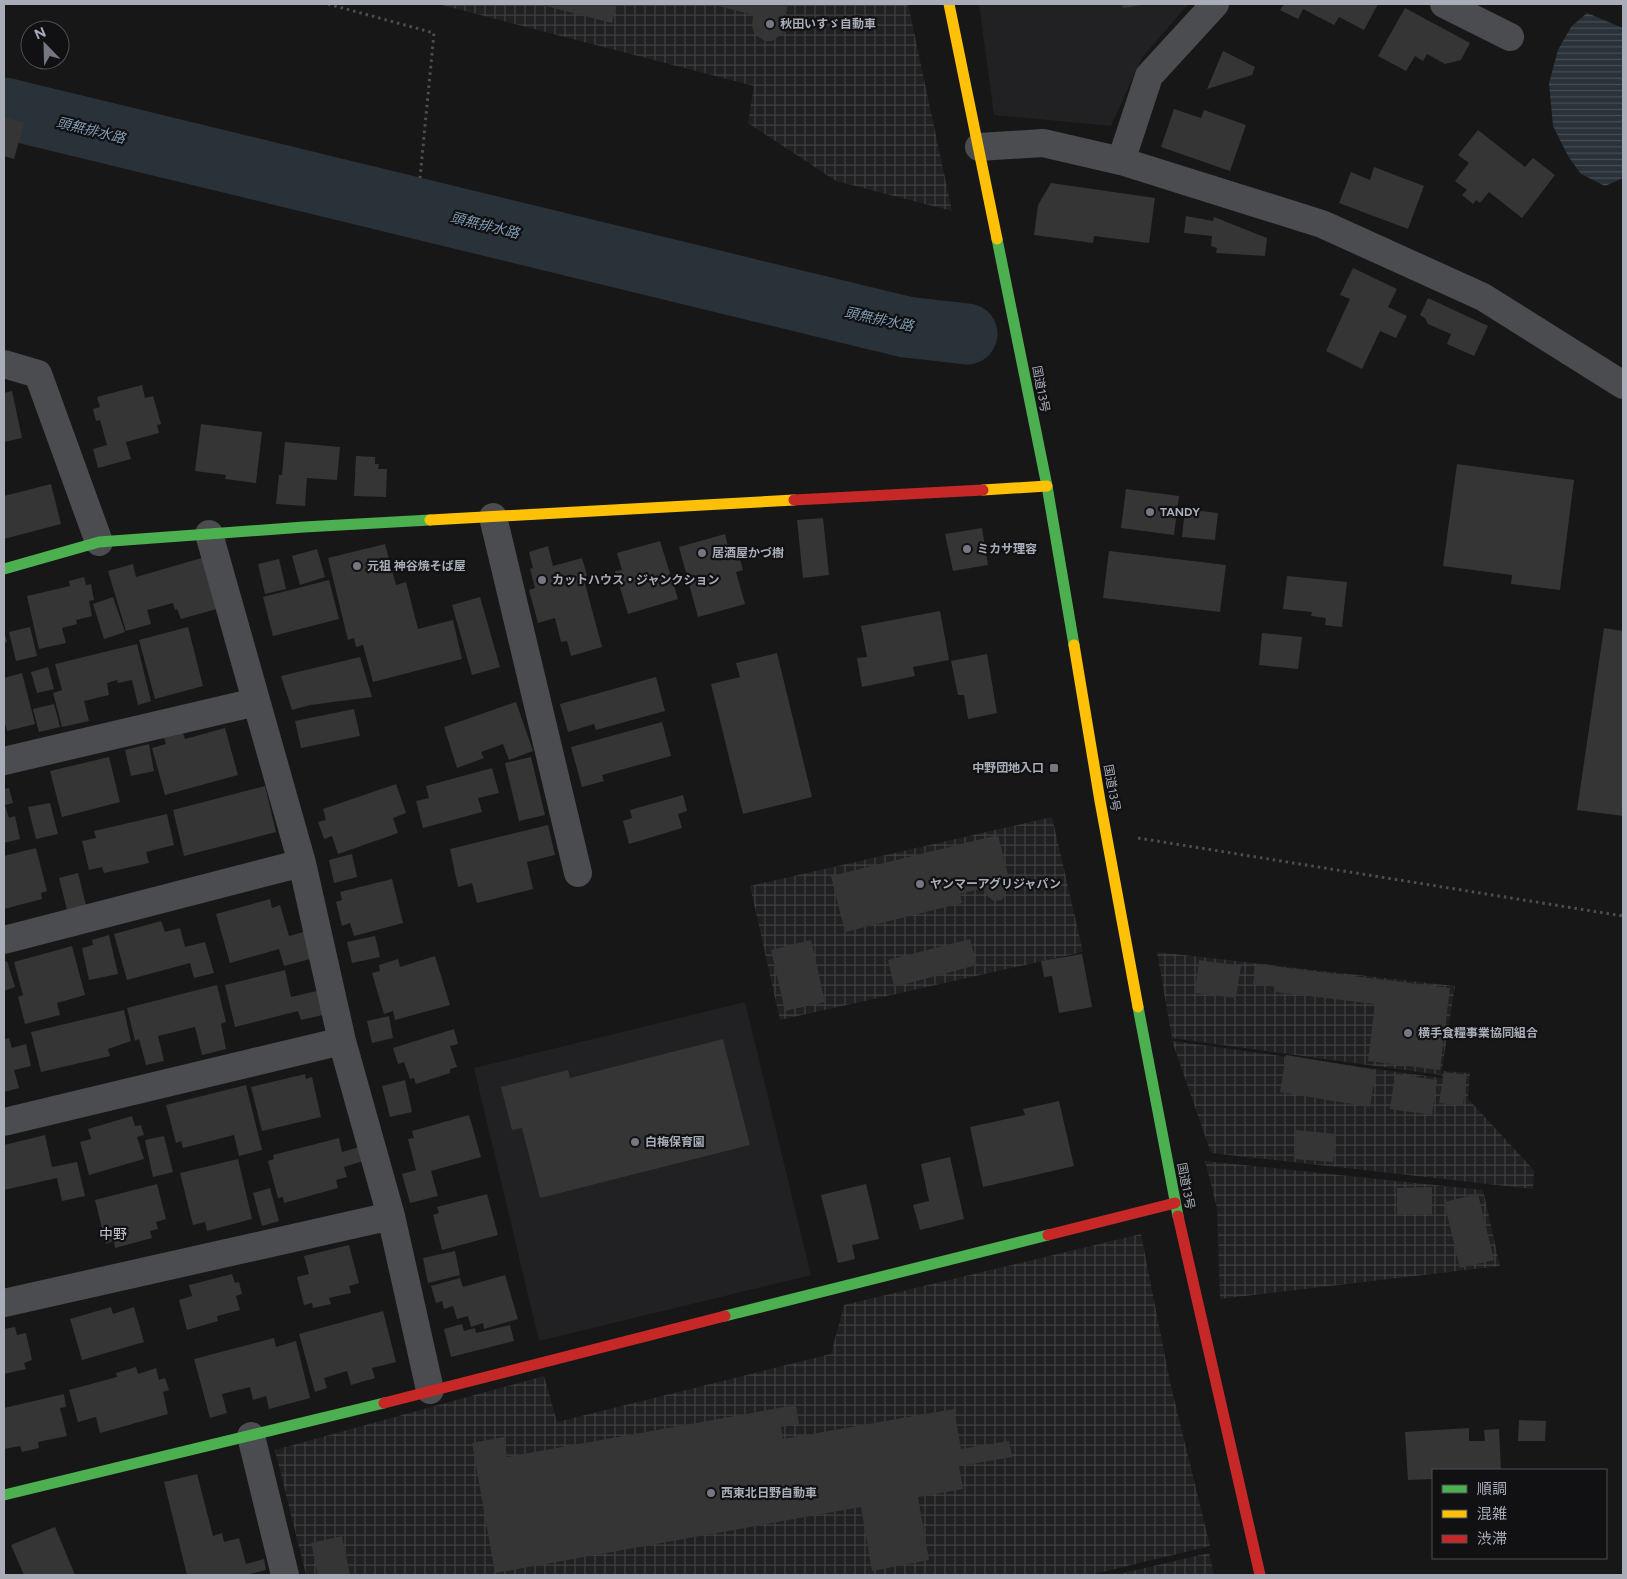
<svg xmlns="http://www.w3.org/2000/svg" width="1627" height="1579" viewBox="0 0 1627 1579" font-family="Figtree,'Noto Sans JP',sans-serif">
  <defs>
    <pattern id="industrial-grid" width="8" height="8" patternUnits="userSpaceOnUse" patternTransform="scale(1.25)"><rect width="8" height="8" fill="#212123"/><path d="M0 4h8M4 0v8" fill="none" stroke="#3e3f41"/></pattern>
    <pattern id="water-rules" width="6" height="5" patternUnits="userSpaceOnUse" patternTransform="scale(1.25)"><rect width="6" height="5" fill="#2a3239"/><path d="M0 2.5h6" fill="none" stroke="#464d54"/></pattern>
  </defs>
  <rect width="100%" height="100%" fill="#171717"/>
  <path fill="#212123" d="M979,4H1188L1142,58L1111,126L994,115Z
    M745,1002L811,1275L539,1341L474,1068Z"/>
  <path fill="url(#industrial-grid)" d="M438,4H908L952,211L836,181L748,123L754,86Z
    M1052,817L1083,952L780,1020L750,886Z
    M1157,952L1455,986L1441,1075L1172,1038Z
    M1172,1041L1441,1078L1443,1071L1470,1073L1468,1099L1534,1170L1533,1189L1211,1153Z
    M1205,1161L1483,1190L1500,1266L1220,1299L1217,1208Z
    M1141,1234L1170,1382L1210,1546L1090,1575H306L275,1450L544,1376L557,1422L831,1354L844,1305Z
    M1209,1553L1214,1575H1115Z"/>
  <path fill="url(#water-rules)" d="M1587,13L1623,28V178L1605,186L1581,174L1568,156L1553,126L1549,83L1558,50L1571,27Z"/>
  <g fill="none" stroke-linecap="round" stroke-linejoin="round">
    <path stroke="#2a3239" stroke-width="61" d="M4,108L906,327L967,334"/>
  </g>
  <path fill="#353536" d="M538,4H617L612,23Z
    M633,4H646L645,7Z
    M711,4H788L785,18L787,22V27L785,32L772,41H765L759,37L754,32L752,26L753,15Z
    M1122,4H1141L1142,5L1123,8Z
    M1284,4H1378L1364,30L1339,17L1334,25L1303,9L1298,19L1280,10Z
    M1405,8L1470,43L1461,60L1445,64L1427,54L1423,61L1415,56L1406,71L1378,56Z
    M1223,51L1255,67L1252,75L1207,89Z
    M1174,109L1201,118L1204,110L1246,125L1230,171L1161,147Z
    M4,117L24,123L14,159L4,156Z
    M1478,130L1525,167L1533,158L1555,175L1522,218L1489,192L1480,203L1476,200L1473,204L1462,195L1467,190L1455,181L1469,163L1458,155Z
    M1374,167L1424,186L1408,229L1339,203L1351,172L1370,180Z
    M1051,183L1155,198L1149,243L1094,236L1093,243L1034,235L1038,205Z
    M1186,216L1213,221L1214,217L1267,238L1265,256L1216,253L1217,248L1211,246L1212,236L1184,233Z
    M1353,268L1397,289L1388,307L1407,316L1396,338L1380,331L1362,369L1326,351L1350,299L1340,295Z
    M1428,298L1488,326L1474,356L1447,344L1451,334L1428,324L1425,318L1420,315Z
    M142,385L145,398L153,396L161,424L157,425L159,433L126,442L131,459L98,468L93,449L107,445L100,420L96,421L93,409L100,407L97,397Z
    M12,391L22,438L4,442V393Z
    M201,424L262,432L256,483L225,479L226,475L195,471Z
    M285,442L340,447L337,480L307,478L305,506L276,504L279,475H282Z
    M356,456L375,457V464H379L378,469H387L386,497L354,496Z
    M1457,464L1574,480L1560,590L1511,584L1512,575L1443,566Z
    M51,484L61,524L4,539V496Z
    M1126,489L1179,496L1174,535L1121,528Z
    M1185,509L1218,513L1215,540L1182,537Z
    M823,518L829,575L803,578L797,520Z
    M982,528L988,565L953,571L945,534Z
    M725,534L730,554L738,552L743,570L736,572L745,604L698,617L679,547Z
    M660,541L678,599L628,614L615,571L622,570L617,553Z
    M385,544L396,585L406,582L418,629L453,620L462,659L373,682L363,645L356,647L354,638L348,640L328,558Z
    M548,546L553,566L582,558L587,575L584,580L602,647L571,656L567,641L561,642L555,618L538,623L529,590L535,588L530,569L533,568L529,552Z
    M317,549L325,577L300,585L292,556Z
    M1109,551L1226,565L1220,612L1103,598Z
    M205,557L220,608L181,619L177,609L175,610L173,603L147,610L151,624L126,631L108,571L133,564L136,577Z
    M279,559L286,589L265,594L258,564Z
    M1287,576L1347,582L1342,627L1325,625L1326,618L1311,616L1312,612L1283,609Z
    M84,577L86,585L91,584L94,600L89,601L92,616L76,620L77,624L62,628L66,643L39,649L27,596L70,586L69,581Z
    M329,580L339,619L273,636L263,597Z
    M113,597L125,632L104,639L93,604Z
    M480,597L500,667L472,675L452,605Z
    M940,611L949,660L913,667L915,676L862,687L857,658L867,657L861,626Z
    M30,627L37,656L16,661L9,632Z
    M188,627L203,686L155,699L139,640Z
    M1604,628L1623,631V816L1577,810Z
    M4,631L7,642L4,643Z
    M1262,633L1302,637L1298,669L1259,665Z
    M137,644L151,701L138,705L132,680L118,683L117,680L107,683L109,695L84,701L89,721L62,727L53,693L62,690L55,664Z
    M777,653L812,797L743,814L711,684L740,677L736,663Z
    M987,654L997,713L968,719L964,695H958L951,661Z
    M360,657L372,697L310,705L292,710L281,676Z
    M48,667L54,689L37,693L31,672Z
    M22,673L35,724L7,731L4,720V678Z
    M656,677L665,711L596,730L594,724L568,732L560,704Z
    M516,702L533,751L509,760L503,744L481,752L484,758L457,768L444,727Z
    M54,704L60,727L39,732L33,709Z
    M354,709L360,736L301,748L295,721Z
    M662,722L671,756L602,775L604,781L582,787L571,747Z
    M225,728L238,775L165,795L152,748L166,744L164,738L183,733L185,739Z
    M149,744L154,771L131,776L125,750Z
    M109,757L120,802L62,817L50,771Z
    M531,757L545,815L519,821L505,763Z
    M492,768L499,793L478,798L482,812L423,828L416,801L429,798L426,786Z
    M396,784L406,813L393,818L398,833L338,854L332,836L324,839L318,822L326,820L323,809Z
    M265,786L276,832L184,856L173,810Z
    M9,788L13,803L5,805L9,818L15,816L20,839L4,843V789Z
    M683,795L687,811L678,814L682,828L629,844L623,821L632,818L630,810Z
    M50,803L58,834L36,839L28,807Z
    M167,814L174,845L146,852L149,863L104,873L102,867L89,870L82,841L96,838L94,831Z
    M548,825L555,855L527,862L533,889L477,903L472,883L458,887L450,849Z
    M998,835L1010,883L1003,885L1005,894L1002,900L994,901L987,896L985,888L960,894L962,903L845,932L831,876Z
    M36,848L47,891L41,893L42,899L4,909V856Z
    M352,854L357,877L334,883L329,860Z
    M78,873L86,905L67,910L59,878Z
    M392,879L403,923L354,936L350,923L342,926L336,902L342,900L340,892Z
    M270,899L272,908L280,905L289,936L307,931L314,958L284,966L279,949L230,963L216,914Z
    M161,921L165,932L180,928L185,947L205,942L214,973L194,978L190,963L127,980L114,934Z
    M109,935L118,974L89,980L82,948L93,945L92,940Z
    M375,936L380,957L352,963L347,942Z
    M970,939L977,965L894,987L888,960Z
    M811,940L825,1002L785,1011L771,950Z
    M72,946L85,995L57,1003L60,1015L25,1024L18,997L23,995L14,962Z
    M1082,954L1092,1007L1059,1013L1052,976L1044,977L1041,961Z
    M435,956L450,1005L395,1020L393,1011L384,1014L372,973L380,971L379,965L398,959L400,967Z
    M1199,960L1241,966L1236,998L1195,993Z
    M7,961L15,987L4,991V962Z
    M1256,964L1450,988L1440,1070L1368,1061L1375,1004L1275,992V987L1253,984Z
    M285,970L291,997L321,990L327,1014L301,1020L298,1011L235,1027L225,985Z
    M217,985L226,1022L221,1024L226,1049L202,1055L195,1027L158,1036L164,1061L146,1065L139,1039L135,1041L127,1008Z
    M124,1010L131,1041L108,1049L110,1056L41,1072L31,1032Z
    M389,1016L393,1038L372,1043L367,1021Z
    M454,1029L458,1044L450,1046L457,1067L450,1069V1073L416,1084L414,1078L410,1079L404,1062L398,1064L393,1048Z
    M9,1038L12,1048L26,1044L31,1066L14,1070L19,1088L4,1092V1039Z
    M723,1039L750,1145L540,1198L522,1128L512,1130L501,1087L568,1070L570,1078Z
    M1286,1055L1376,1070L1370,1107L1280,1092Z
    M1444,1072L1467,1075L1463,1106L1439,1103Z
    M305,1074L306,1079L312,1077L321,1117L262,1131L251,1087Z
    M1395,1074L1437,1080L1432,1115L1390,1109Z
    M405,1080L412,1112L390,1117L382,1086Z
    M246,1085L262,1150L239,1156L234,1135L183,1148L181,1141L176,1143L166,1105Z
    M1059,1101L1074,1166L983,1187L970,1127L1025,1115L1023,1109Z
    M469,1115L481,1157L431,1171L438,1196L410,1203L402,1174L416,1170L408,1139L414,1138L412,1131Z
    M132,1116L135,1126L141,1125L144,1135L137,1137L144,1159L89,1175L80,1142L91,1139L88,1129Z
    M1296,1130L1336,1134L1333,1162L1294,1159Z
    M45,1135L52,1167L77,1162L85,1196L62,1201L57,1178L4,1190V1145Z
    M164,1136L173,1172L153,1177L145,1140Z
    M339,1138L342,1152L359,1147L363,1161L344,1167L347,1177L336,1180L338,1188L284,1203L283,1197L278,1198L268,1161L274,1159L273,1155Z
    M950,1157L964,1219L920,1230L913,1205L929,1201L921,1164Z
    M238,1159L252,1219L207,1231L205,1222L193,1225L180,1173Z
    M157,1184L166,1219L156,1222L158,1229L150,1231L152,1238L115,1248L114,1241L106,1244L95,1200Z
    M866,1184L879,1239L852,1245L855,1259L838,1263L821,1195Z
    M1432,1187V1214H1397V1188Z
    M270,1188L279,1221L262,1226L253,1193Z
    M487,1194L498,1235L442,1250L433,1215L439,1213L437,1207Z
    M1478,1194L1494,1260L1460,1268L1444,1202Z
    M349,1245L359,1283L349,1286L351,1293L329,1298L331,1304L313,1308L312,1303L304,1305L297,1277L309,1274L304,1256Z
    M455,1251L460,1275L428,1283L423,1258Z
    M232,1274L235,1283L239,1282L242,1294L236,1296L240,1310L217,1316L218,1321L187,1330L179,1300L192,1296L189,1285Z
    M505,1275L518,1319L484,1329L483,1323L471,1327L468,1316L457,1319L453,1306L444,1309L442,1301L436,1303L431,1286L460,1278L463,1287Z
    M111,1307L113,1314L134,1307L144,1342L82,1360L70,1319Z
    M383,1311L396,1362L372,1368L375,1378L351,1385L347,1371L324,1378L327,1388L315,1392L299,1334Z
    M462,1324L464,1331L475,1328L476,1333L510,1325L514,1341L451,1357L444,1329Z
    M15,1327L17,1335L26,1333L32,1360L24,1363L26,1369L4,1374V1329Z
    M274,1338L276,1347L296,1341L310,1398L269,1409L266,1396L253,1400L250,1387L222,1394L227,1413L210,1418L194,1359Z
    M136,1367L138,1374L156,1368L159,1380L165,1378L169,1390L163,1392L168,1414L100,1433L96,1417L78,1422L69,1390L117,1377L116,1373Z
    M64,1394L66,1407L60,1408L67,1436L38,1442L39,1448L22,1452L20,1446L4,1449V1408Z
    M796,1405L799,1424L781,1427L783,1439L954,1409L961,1449L1009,1441L1012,1457L959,1466L963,1489L918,1497L929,1560L872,1571L861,1507L495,1573L472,1443L504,1437L507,1457Z
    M1519,1420L1546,1421L1545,1441H1518Z
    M1469,1428V1441H1485L1484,1430L1499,1429L1501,1470H1433V1479L1408,1480L1405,1432Z
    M197,1474L213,1536L222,1533L224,1542L239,1538L246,1564L264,1559L266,1570L246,1575H187L164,1482Z
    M55,1527L75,1575H24L11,1545Z
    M342,1536L350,1575H318L311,1543Z"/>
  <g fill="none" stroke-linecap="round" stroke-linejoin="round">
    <path stroke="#4d4e52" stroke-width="3" stroke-dasharray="2.5 4" stroke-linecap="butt" d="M328,4L434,33L420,178
      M1138,838L1623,916"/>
    <path stroke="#4b4c50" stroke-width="28" d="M1444,4L1510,37
      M979,147L1043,143L1121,161L1322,224L1483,297L1623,385
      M1121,161L1149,76L1215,4
      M4,364L38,374L99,542
      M493,517L578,873
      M209,534L302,863L342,1041L391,1216L430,1390
      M4,761L256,702
      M4,940L302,863
      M4,1122L342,1041
      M4,1303L391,1216
      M251,1436L285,1575"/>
    <path stroke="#4caf50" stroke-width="11" d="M997,239L1047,486L1074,645
      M4,569L99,542L304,527L430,520
      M1138,1007L1178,1216
      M725,1316L1048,1235
      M4,1495L384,1403"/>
    <path stroke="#ffc107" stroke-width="11" d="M949,4L997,239
      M983,490L1047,486
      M430,520L794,500
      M1074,645L1100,801L1138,1007"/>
    <path stroke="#c62828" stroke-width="11" d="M794,500L983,490
      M1178,1216L1260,1575
      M1048,1235L1175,1203
      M384,1403L725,1316"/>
  </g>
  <g fill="#757880" stroke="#111113" stroke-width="2">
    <circle cx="770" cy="24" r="5"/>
    <circle cx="1150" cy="512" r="5"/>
    <circle cx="967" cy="549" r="5"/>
    <circle cx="702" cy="553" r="5"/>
    <circle cx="357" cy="566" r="5"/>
    <circle cx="542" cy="580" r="5"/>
    <rect x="1049" y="763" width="10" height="10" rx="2.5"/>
    <circle cx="920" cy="884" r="5"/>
    <circle cx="1408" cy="1033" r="5"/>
    <circle cx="635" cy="1142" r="5"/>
    <circle cx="711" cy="1493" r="5"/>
  </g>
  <g text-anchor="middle" stroke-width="4.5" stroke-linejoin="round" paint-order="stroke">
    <g font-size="12" font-weight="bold" fill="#a8adb8" stroke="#111113" text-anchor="start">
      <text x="780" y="28">秋田いすゞ自動車</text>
      <text x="1160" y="516">TANDY</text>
      <text x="977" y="553">ミカサ理容</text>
      <text x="712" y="557">居酒屋かづ樹</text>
      <text x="367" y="570">元祖 神谷焼そば屋</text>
      <text x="552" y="584">カットハウス・ジャンクション</text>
      <text x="1044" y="772" text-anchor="end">中野団地入口</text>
      <text x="930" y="888">ヤンマーアグリジャパン</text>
      <text x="1418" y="1037">横手食糧事業協同組合</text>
      <text x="645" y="1146">白梅保育園</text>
      <text x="721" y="1497">西東北日野自動車</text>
    </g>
    <g font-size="12" fill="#a8adb8" stroke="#111113">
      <text transform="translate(1041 389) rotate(79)" y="4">国道13号</text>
      <text transform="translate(1112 788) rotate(80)" y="4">国道13号</text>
      <text transform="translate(1186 1186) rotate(79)" y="4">国道13号</text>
    </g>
    <g font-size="14" font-style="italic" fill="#7f9bb3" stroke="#111113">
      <text transform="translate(91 130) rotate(14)" y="5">頭無排水路</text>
      <text transform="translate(485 225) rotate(14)" y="5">頭無排水路</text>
      <text transform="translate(879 319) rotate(12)" y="5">頭無排水路</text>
    </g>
    <g font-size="14" fill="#c9ccd4" stroke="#111113">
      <text x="113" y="1239">中野</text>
    </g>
  </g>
  <rect width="1627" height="1579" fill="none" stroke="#a8adb8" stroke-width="10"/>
  <rect x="1432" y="1469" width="175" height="90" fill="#111113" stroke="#4d4f55"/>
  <rect x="1442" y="1485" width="25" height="8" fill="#4caf50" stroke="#4d4f55"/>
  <text x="1477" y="1494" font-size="15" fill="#a8adb8">順調</text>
  <rect x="1442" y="1510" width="25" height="8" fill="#ffc107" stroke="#4d4f55"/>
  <text x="1477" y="1519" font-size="15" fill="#a8adb8">混雑</text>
  <rect x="1442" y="1535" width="25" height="8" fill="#c62828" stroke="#4d4f55"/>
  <text x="1477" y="1544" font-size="15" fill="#a8adb8">渋滞</text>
  <g transform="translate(45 45) rotate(337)"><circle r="24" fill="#111113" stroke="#4d4f55"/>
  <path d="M0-4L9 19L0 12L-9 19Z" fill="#757880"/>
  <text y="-8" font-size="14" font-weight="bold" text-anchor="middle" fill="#a8adb8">N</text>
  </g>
</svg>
